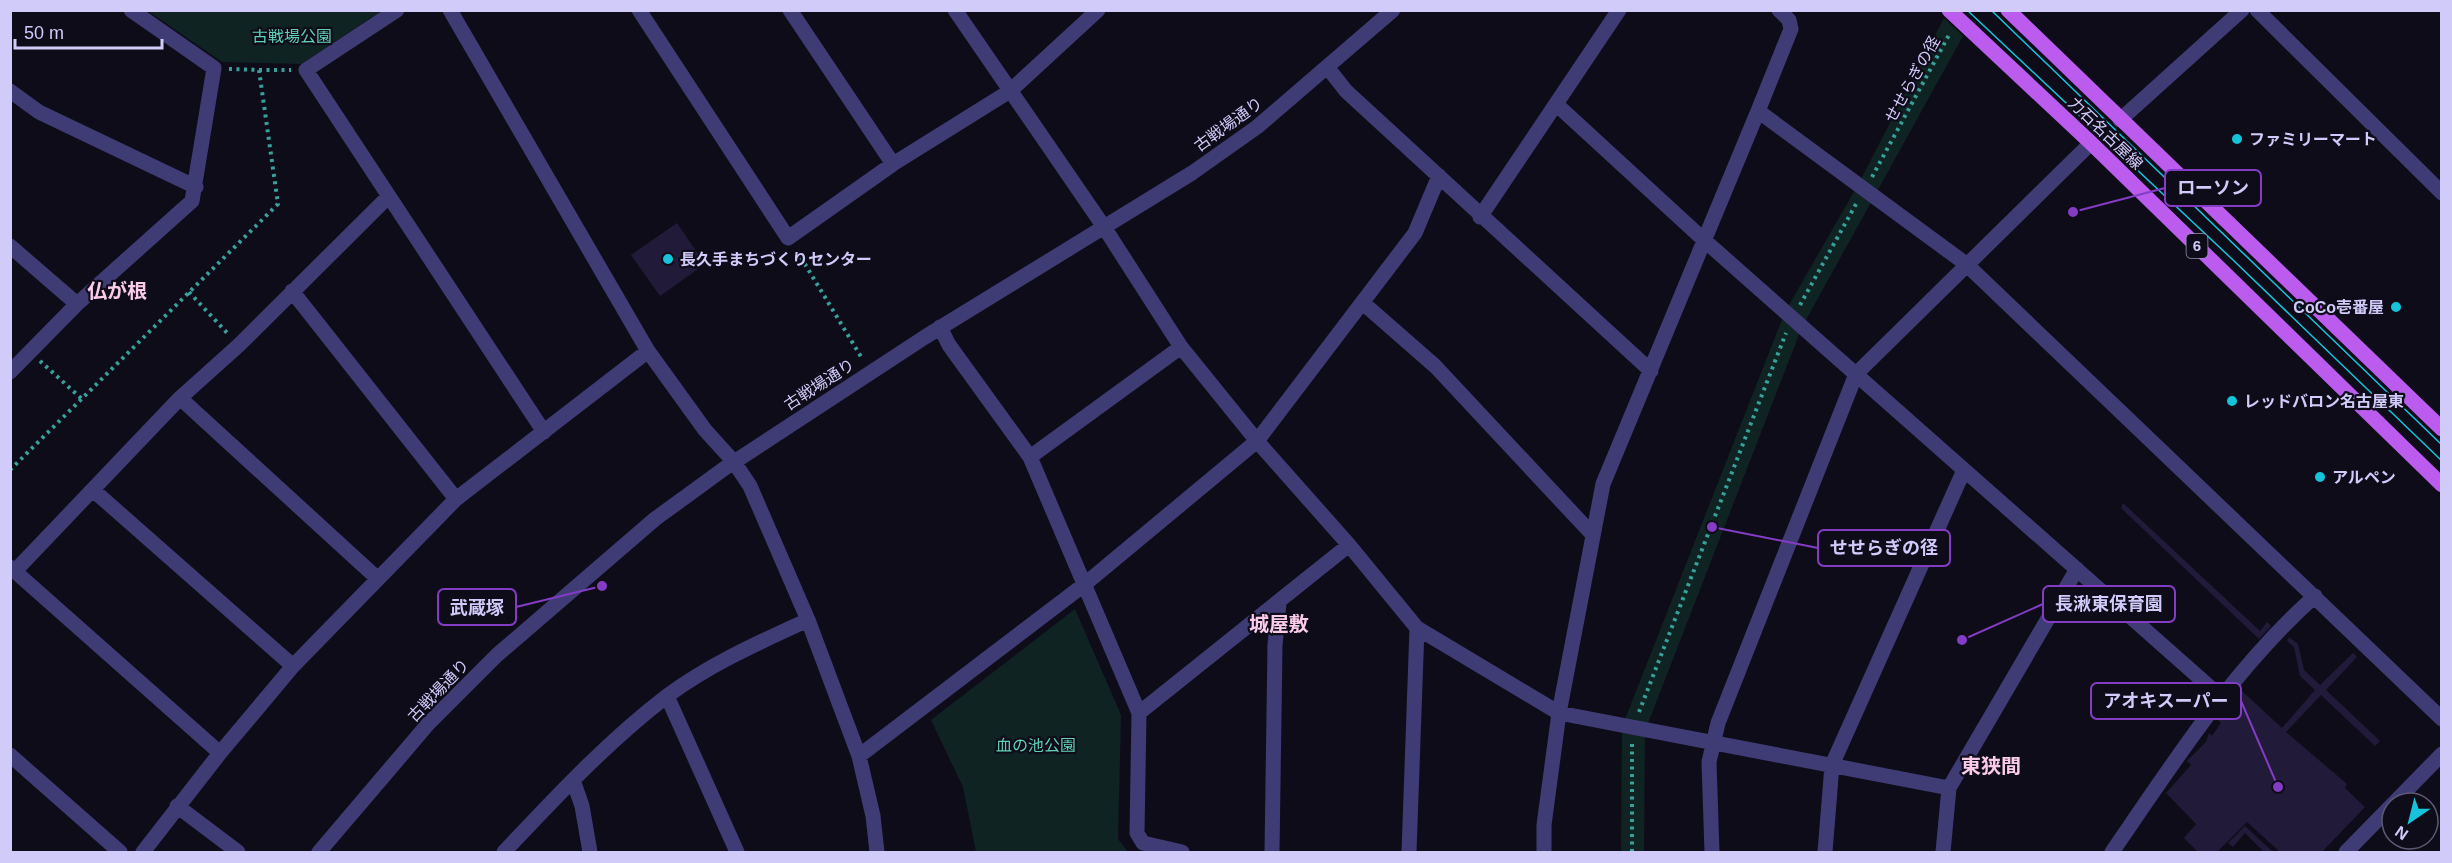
<svg xmlns="http://www.w3.org/2000/svg" width="2452" height="863" viewBox="0 0 2452 863" font-family="Helvetica,'Noto Sans JP',sans-serif">
  <rect width="100%" height="100%" fill="#0f0c1a"/>
  <path fill="#102323" d="M148,11H381L301,64L222,62Z
    M1944,18L1963,36L1802,327L1645,731L1644,852H1621L1622,727L1785,312L1859,183Z
    M1075,609L1121,715L1118,839L1128,852H976L963,787L931,720Z"/>
  <path fill="#211a39" d="M677,223L705,264L660,296L631,255Z
    M2123,503L2260,631L2267,622L2271,626L2259,639L2121,508Z
    M2289,637L2298,644L2304,670L2320,685L2353,653L2357,657L2326,690L2380,741L2375,746L2321,695L2286,732L2347,784L2345,788L2365,807L2322,852H2280L2247,822L2217,852H2198L2184,838L2196,824L2166,793L2191,765L2187,761L2206,742L2209,733L2212,736L2221,723L2218,720L2229,708L2227,707L2242,691L2282,728L2315,690L2300,676L2294,647L2287,641Z
    M2245,826L2273,852H2264L2245,833L2233,847L2228,843Z"/>
  <g fill="none" stroke-linecap="round" stroke-linejoin="round">
    <path stroke="#37a19c" stroke-width="4" stroke-dasharray="3 4.5" stroke-linecap="butt" d="M259,70H291
      M1872,177L1950,33
      M797,251L863,360
      M189,292L228,334
      M1800,305L1856,204
      M40,361L82,399
      M10,470L278,204L259,70L229,69
      M1639,712L1786,333
      M1632,852V742"/>
    <path stroke="#3f3c75" stroke-width="15" d="M397,10L306,70L544,432
      M450,10L648,351L705,430L734,462L750,486L808,620L859,756L873,816L877,852
      M639,10L788,238L893,164L1010,91L1098,10
      M790,10L893,164
      M955,10L1104,227L1181,347L1257,441L1349,545L1417,628L1559,713L1949,788
      M1779,10L1789,20L1791,29L1758,111L1966,264L2442,719
      M2257,10L2442,193
      M1328,68L1346,91L1651,371
      M10,91L39,112L196,187
      M1556,104L1704,240L2220,696
      M2120,120L2242,10
      M1480,217L1619,10
      M10,246L77,304
      M292,291L456,499
      M1363,303L1435,366L1592,534
      M940,327L949,345L1030,457L1139,713L1137,833L1143,843L1182,852
      M10,372L77,304L192,201L214,68L131,10
      M180,398L378,579
      M1030,457L1181,347
      M93,490L293,666
      M10,567L220,753
      M15,571L180,398L239,345L389,196
      M667,696L737,852
      M1139,713L1349,545
      M10,755L120,852
      M859,756L1085,584L1257,441L1415,233L1439,176
      M573,780L582,806L590,852
      M177,806L238,852
      M143,852L220,753L293,666L456,499L648,351
      M319,852L428,724L497,655L655,519L725,468L925,337L1192,173L1257,127L1393,10
      M504,852C555,798 607,742 667,696C710,664 760,642 808,620
      M1272,852L1275,645L1279,603
      M1409,852L1417,628
      M1544,852V825L1559,713L1603,484L1758,111
      M1712,852L1709,762L1718,723L1856,374L2091,143
      M1825,852L1832,765L1964,470
      M1943,852L1949,788L2077,569
      M2112,852C2174,762 2233,669 2315,596
      M2346,852L2442,754"/>
    <path stroke="#bb5cef" stroke-width="15" d="M1949,10L2091,143L2442,485
      M2008,10L2442,429"/>
    <path stroke="#15c4db" stroke-width="1.5" d="M1967,10L2232,259L2442,461
      M1991,10L2442,445"/>
  </g>
  <g fill="#15c4db" stroke="#0f0c1a" stroke-width="2">
    <circle cx="2237" cy="139" r="6"/>
    <circle cx="668" cy="259" r="6"/>
    <circle cx="2396" cy="307" r="6"/>
    <circle cx="2232" cy="401" r="6"/>
    <circle cx="2320" cy="477" r="6"/>
  </g>
  <g text-anchor="middle" stroke-width="4.5" stroke-linejoin="round" paint-order="stroke">
    <rect fill="#0f0c1a" stroke="#9792b7" stroke-width="1.5" x="2186.5" y="234" width="21" height="24" rx="4.5"/>
    <g font-size="15" font-weight="bold" fill="#d1cbfa">
      <text x="2197" y="251">6</text>
    </g>
    <g font-size="16" fill="#5fd1b7" stroke="#0f0c1a">
      <text x="292" y="42">古戦場公園</text>
      <text x="1036" y="751">血の池公園</text>
    </g>
    <g font-size="16" fill="#d1cbfa" stroke="#0f0c1a">
      <text transform="translate(1912 79) rotate(-61)" y="6">せせらぎの径</text>
      <text transform="translate(1228 124) rotate(-36)" y="6">古戦場通り</text>
      <text transform="translate(2106 133) rotate(44)" y="6">力石名古屋線</text>
      <text transform="translate(819 384) rotate(-33)" y="6">古戦場通り</text>
      <text transform="translate(438 690) rotate(-46)" y="6">古戦場通り</text>
    </g>
    <g font-size="16" font-weight="bold" fill="#d1cbfa" stroke="#0f0c1a" text-anchor="start">
      <text x="2249" y="145">ファミリーマート</text>
      <text x="680" y="265">長久手まちづくりセンター</text>
      <text x="2384" y="313" text-anchor="end">CoCo壱番屋</text>
      <text x="2244" y="407">レッドバロン名古屋東</text>
      <text x="2332" y="483">アルペン</text>
    </g>
    <g font-size="20" font-weight="bold" fill="#facce9" stroke="#0f0c1a">
      <text x="117" y="298">仏が根</text>
      <text x="1279" y="631">城屋敷</text>
      <text x="1991" y="773">東狭間</text>
    </g>
  </g>
  <path fill="none" stroke="#843cc5" stroke-width="2" d="M2073 212L2165 188M1712 527L1818 548M1962 640L2043 604M602 586L516 607M2278 787L2241 701"/>
  <g fill="#843cc5" stroke="#0f0c1a" stroke-width="2">
    <circle cx="2073" cy="212" r="6"/>
    <circle cx="1712" cy="527" r="6"/>
    <circle cx="1962" cy="640" r="6"/>
    <circle cx="602" cy="586" r="6"/>
    <circle cx="2278" cy="787" r="6"/>
  </g>
  <g fill="#0f0c1a" stroke="#843cc5" stroke-width="2">
    <rect x="2165" y="170" width="96" height="36" rx="6"/>
    <rect x="1818" y="530" width="132" height="36" rx="6"/>
    <rect x="2043" y="586" width="132" height="36" rx="6"/>
    <rect x="438" y="589" width="78" height="36" rx="6"/>
    <rect x="2091" y="683" width="150" height="36" rx="6"/>
  </g>
  <g font-size="18" text-anchor="middle" font-weight="bold" fill="#d1cbfa">
    <text x="2213" y="194">ローソン</text>
    <text x="1884" y="554">せせらぎの径</text>
    <text x="2109" y="610">長湫東保育園</text>
    <text x="477" y="614">武蔵塚</text>
    <text x="2166" y="707">アオキスーパー</text>
  </g>
  <rect width="2452" height="863" fill="none" stroke="#d1cbfa" stroke-width="24"/>
  <g transform="translate(2410 821) rotate(215)"><circle r="28" fill="#0f0c1a" stroke="#5d5874" stroke-width="1.5"/>
  <path d="M0-4.5L10 22L0 15L-10 22Z" fill="#15c4db"/>
  <text y="-9" font-size="16" font-weight="bold" text-anchor="middle" fill="#d1cbfa">N</text>
  </g>
  <path d="M15 39v9h147v-9" fill="none" stroke="#d1cbfa" stroke-width="3"/>
  <text x="24" y="39" font-size="18" fill="#d1cbfa" stroke="#0f0c1a" stroke-width="4.5" paint-order="stroke">50 m</text>
</svg>
